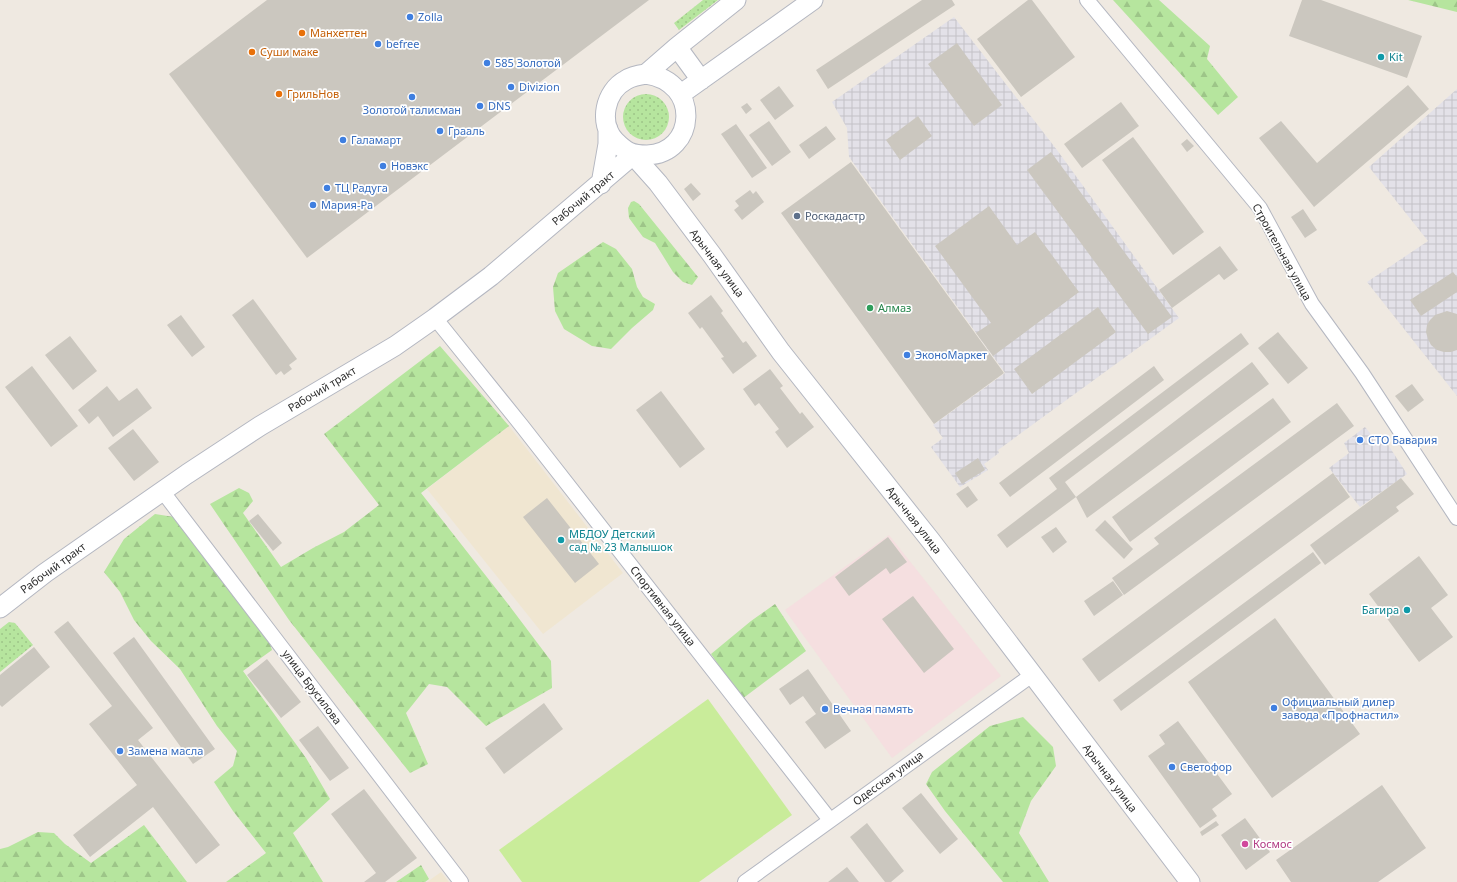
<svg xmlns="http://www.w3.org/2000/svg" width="1457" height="882" viewBox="0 0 1457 882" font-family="'Noto Sans',sans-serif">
  <defs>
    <pattern id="industrial-grid" width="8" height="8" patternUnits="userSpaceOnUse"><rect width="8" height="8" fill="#e3e1e8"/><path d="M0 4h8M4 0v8" fill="none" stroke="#c3c1c7"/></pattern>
    <pattern id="grass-dots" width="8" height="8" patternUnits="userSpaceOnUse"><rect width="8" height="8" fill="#b6e59e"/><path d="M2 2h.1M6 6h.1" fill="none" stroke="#9dc588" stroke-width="1.8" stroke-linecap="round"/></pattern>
    <pattern id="forest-firs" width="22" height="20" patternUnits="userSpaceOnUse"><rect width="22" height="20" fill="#b6e59e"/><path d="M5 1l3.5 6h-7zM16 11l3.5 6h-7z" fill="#9dc588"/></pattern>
  </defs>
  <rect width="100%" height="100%" fill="#efe9e1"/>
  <path fill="url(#industrial-grid)" d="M954,17L1057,150L1179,318L998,450L999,453L984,464L988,470L960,487L931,447L943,438L933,425L1005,373L849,157L847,128L832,102Z
    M1457,89V396L1367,282L1428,241L1369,167Z
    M1365,427L1374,438L1383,437L1407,474L1360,507L1329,468L1349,453L1344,443Z"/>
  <path fill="#f0e6d1" d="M509,426L623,573L543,634L427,489Z
    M441,872L449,882H427Z"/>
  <path fill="#f5dfe0" d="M889,535L1001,676L892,758L785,610Z"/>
  <path fill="url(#grass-dots)" d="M703,0H718L679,30L674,23Z
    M623 117a23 23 0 1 1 46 0a23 23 0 1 1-46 0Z
    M9,622L15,623L33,645L0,672V629Z"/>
  <path fill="url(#forest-firs)" d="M1113,0H1159L1210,46L1207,59L1238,97L1218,115Z
    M1408,0H1457V12Z
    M634,201L639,204L698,277L692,285L683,282L673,272L655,243L643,237L629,218L628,208L631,202Z
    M603,242L616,249L632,269L637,287L643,297L655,304L653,310L632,328L611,349L592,346L564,329L555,311L553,287L558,273Z
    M440,346L509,426L421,493L508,604L551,661L552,688L486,726L447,687L429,684L406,713L428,764L410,773L289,620L210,504L239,488L249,493L253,501L243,513L281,567L313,548L344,532L379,505L324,434Z
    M155,514L174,517L242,608L268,638L272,650L243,671L306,758L330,799L293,833L323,882H226L266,853L233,811L214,782L233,766L237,751L217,726L180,669L151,641L134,620L120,592L104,572L124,539Z
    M775,604L806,651L742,699L711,654L751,621Z
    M1023,717L1053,747L1056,766L1031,801L1019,833L1049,882H1003L945,811L926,784L932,772L990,726Z
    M144,825L187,882H0V849L8,847L38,832L54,833L65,844L91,863Z
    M421,865L429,879L425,882H396Z"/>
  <path fill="#c9ec9a" d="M708,699L792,815L699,882H522L499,850Z"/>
  <path fill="#cbc7bf" d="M267,0H649L307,258L169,74Z
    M922,0H952L955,5L828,89L816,70Z
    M1028,0H1032L1075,57L1021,97L977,39Z
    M1302,0H1321L1422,36L1407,78L1289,36Z
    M957,43L1002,105L974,126L928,64Z
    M1408,85L1429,109L1314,207L1259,138L1281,121L1317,163Z
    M779,86L794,106L775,120L760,100Z
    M1121,102L1139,126L1082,168L1064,144Z
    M747,103L752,109L746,114L741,107Z
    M918,116L932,136L900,160L886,140Z
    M769,121L791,152L772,166L749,135Z
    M736,124L767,168L752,178L721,134Z
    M826,126L836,139L809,159L799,145Z
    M1133,137L1204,232L1173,255L1102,160Z
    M1187,139L1194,146L1187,152L1181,144Z
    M1051,152L1172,317L1148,334L1027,170Z
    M851,162L1004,373L934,424L781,213Z
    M691,183L701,194L693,201L684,189Z
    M750,190L753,194L756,191L764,202L742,220L734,210L739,206L735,201Z
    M989,206L1017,245L1035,232L1079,292L993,356L976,333L991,323L935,246Z
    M1303,209L1317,230L1305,238L1291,217Z
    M1220,246L1238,270L1224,280L1219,274L1172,308L1159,290Z
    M1453,272L1457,277V292L1421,316L1410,300Z
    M711,295L723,311L721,313L743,343L746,341L757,356L733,374L721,358L724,357L702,327L700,329L688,313Z
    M253,299L297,359L289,365L292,369L284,375L281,371L276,375L232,315Z
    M1098,307L1116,332L1032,394L1014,369Z
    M1447,311L1457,314V350L1451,352H1444L1437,350L1431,345L1428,339L1426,332L1427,325L1430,320L1435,315Z
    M181,315L205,347L192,357L167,325Z
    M1278,332L1308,368L1288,384L1258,348Z
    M1241,333L1249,344L1065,482L1076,497L1252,362L1269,384L1087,518L1076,497L1007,548L997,535L1057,489L1049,478Z
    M70,336L97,371L73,390L45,355Z
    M32,366L78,426L51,447L5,387Z
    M1154,366L1164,380L1010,497L999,483Z
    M770,369L783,386L780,388L800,414L802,412L814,427L787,448L775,432L779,429L759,403L755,406L743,389Z
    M1412,384L1424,400L1408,412L1395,396Z
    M107,386L119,401L137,388L152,408L113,437L98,416L89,424L78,410Z
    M661,391L705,449L680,468L636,410Z
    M1273,398L1291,422L1130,542L1112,517Z
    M1337,403L1354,426L1124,595L1112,578L1159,544L1154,538Z
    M133,429L159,462L134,481L108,448Z
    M978,458L985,470L962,484L955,473Z
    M1333,473L1350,497L1099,682L1082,659Z
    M1401,478L1414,494L1396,507L1399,511L1325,565L1310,545Z
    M968,486L978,500L967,508L956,494Z
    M547,498L599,564L575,583L523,517Z
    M258,514L282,543L273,551L249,521Z
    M1105,520L1133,549L1124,559L1095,530Z
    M1056,527L1067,542L1053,553L1041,537Z
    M888,537L907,562L890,574L886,568L849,596L835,577Z
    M1313,552L1321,563L1121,711L1113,700Z
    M1419,556L1448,595L1431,608L1453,637L1419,662L1369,594Z
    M1113,581L1123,595L1094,616L1084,601Z
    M913,596L954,649L924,673L882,619Z
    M1275,618L1360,734L1272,798L1188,682Z
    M68,621L153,728L138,740L220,845L196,864L153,807L90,857L73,835L137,785L89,724L112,706L54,632Z
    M134,637L215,749L193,764L113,653Z
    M34,647L50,667L2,707L0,705V675Z
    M267,659L301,702L281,718L247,675Z
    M808,669L851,731L825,749L805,722L816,714L803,696L790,705L779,689Z
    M544,703L563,729L504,774L485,748Z
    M1178,721L1232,794L1212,809L1217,816L1200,828L1148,756L1165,744L1159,735Z
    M318,726L349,768L330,781L299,740Z
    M1382,785L1426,848L1378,882H1291L1276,860Z
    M364,789L417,858L385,882H364L376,873L331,814Z
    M921,793L958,839L940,854L902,808Z
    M1245,818L1270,852L1246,870L1221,835Z
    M1216,821L1219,825L1202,836L1200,832Z
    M867,823L904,871L891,882H885L850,837Z
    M847,867L859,882H828Z"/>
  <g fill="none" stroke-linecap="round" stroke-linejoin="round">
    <defs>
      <path id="street" d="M1087,0L1260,208L1312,304L1362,373L1457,518
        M435,318L522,426L830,820
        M163,492L461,882
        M745,882L1032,675"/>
      <path id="secondary" d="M677,47L701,80
        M646,74C702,82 696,154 647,155C631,155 626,152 615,141C598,123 605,91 626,80C632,76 639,75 646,74Z
        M646,74L677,47L736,0
        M681,94L813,0
        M633,155L658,183L712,255L781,352L931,541L1190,882
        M601,184L608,144V129
        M0,608L45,573L187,474L260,426L395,346L435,318L491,276L633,155"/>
    </defs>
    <use href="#street" stroke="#b4b7c1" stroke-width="16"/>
    <use href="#secondary" stroke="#b4b7c1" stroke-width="21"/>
    <use href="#street" stroke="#fff" stroke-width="14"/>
    <use href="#secondary" stroke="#fff" stroke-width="19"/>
  </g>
  <g fill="#3f7fe0" stroke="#fff" stroke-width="1.5">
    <circle cx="410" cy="17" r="4"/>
    <circle cx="378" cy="44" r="4"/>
    <circle cx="487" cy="63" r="4"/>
    <circle cx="511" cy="87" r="4"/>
    <circle cx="412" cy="97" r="4"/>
    <circle cx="480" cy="106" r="4"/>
    <circle cx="440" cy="131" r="4"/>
    <circle cx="343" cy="140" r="4"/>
    <circle cx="383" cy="166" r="4"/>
    <circle cx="327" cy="188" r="4"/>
    <circle cx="313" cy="205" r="4"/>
    <circle cx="907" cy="355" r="4"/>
    <circle cx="1360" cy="440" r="4"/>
    <circle cx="1274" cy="708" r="4"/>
    <circle cx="825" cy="709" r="4"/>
    <circle cx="120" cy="751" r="4"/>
    <circle cx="1172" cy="767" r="4"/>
  </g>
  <g fill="#e8710a" stroke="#fff" stroke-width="1.5">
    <circle cx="302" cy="33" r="4"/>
    <circle cx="252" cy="52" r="4"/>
    <circle cx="279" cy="94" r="4"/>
  </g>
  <g fill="#0f9aa8" stroke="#fff" stroke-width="1.5">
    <circle cx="1381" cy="57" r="4"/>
    <circle cx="561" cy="540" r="4"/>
    <circle cx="1407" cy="610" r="4"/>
  </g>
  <circle fill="#5c6f8a" stroke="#fff" stroke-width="1.5" cx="797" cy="216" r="4"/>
  <circle fill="#2e9e5b" stroke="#fff" stroke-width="1.5" cx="870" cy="308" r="4"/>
  <circle fill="#d1479c" stroke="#fff" stroke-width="1.5" cx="1245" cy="844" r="4"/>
  <g text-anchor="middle" stroke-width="3.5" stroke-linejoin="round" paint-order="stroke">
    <g font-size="11" fill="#366cbe" stroke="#fff" text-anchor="start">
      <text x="418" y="21">Zolla</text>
      <text x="386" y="48">befree</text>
      <text x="495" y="67">585 Золотой</text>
      <text x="519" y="91">Divizion</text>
      <text x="488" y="110">DNS</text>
      <text x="412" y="114" text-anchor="middle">Золотой талисман</text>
      <text x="448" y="135">Грааль</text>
      <text x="351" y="144">Галамарт</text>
      <text x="391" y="170">Новэкс</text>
      <text x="335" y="192">ТЦ Радуга</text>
      <text x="321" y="209">Мария-Ра</text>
      <text x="915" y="359">ЭконоМаркет</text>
      <text x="1368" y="444">СТО Бавария</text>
      <text x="1282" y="706">Официальный дилер<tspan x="1282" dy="13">завода «Профнастил»</tspan></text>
      <text x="833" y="713">Вечная память</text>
      <text x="128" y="755">Замена масла</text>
      <text x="1180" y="771">Светофор</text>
    </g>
    <g font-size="11" fill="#c56008" stroke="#fff" text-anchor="start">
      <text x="310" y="37">Манхеттен</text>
      <text x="260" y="56">Суши маке</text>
      <text x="287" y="98">ГрильНов</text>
    </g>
    <g font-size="11" fill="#0d838f" stroke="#fff" text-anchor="start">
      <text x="1389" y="61">Kit</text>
      <text x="569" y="538">МБДОУ Детский<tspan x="569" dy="13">сад № 23 Малышок</tspan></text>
      <text x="1399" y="614" text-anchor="end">Багира</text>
    </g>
    <g font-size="11" fill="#2e2e2e" stroke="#fff">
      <text transform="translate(583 198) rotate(-40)" y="4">Рабочий тракт</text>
      <text transform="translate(1282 252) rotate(61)" y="4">Строительная улица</text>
      <text transform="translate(717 263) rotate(53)" y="4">Арычная улица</text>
      <text transform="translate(322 389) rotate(-31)" y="4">Рабочий тракт</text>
      <text transform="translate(914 520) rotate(52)" y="4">Арычная улица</text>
      <text transform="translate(53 568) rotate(-36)" y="4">Рабочий тракт</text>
      <text transform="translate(663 606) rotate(52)" y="4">Спортивная улица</text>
      <text transform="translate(312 687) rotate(53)" y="4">улица Брусилова</text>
      <text transform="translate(888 778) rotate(-36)" y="4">Одесская улица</text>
      <text transform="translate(1110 778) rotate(53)" y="4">Арычная улица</text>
    </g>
    <g font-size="11" fill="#4e5e75" stroke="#fff" text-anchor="start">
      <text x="805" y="220">Роскадастр</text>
    </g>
    <g font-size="11" fill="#27864d" stroke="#fff" text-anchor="start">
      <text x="878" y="312">Алмаз</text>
    </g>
    <g font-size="11" fill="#b23c85" stroke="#fff" text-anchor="start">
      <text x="1253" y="848">Космос</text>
    </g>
  </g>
</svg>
